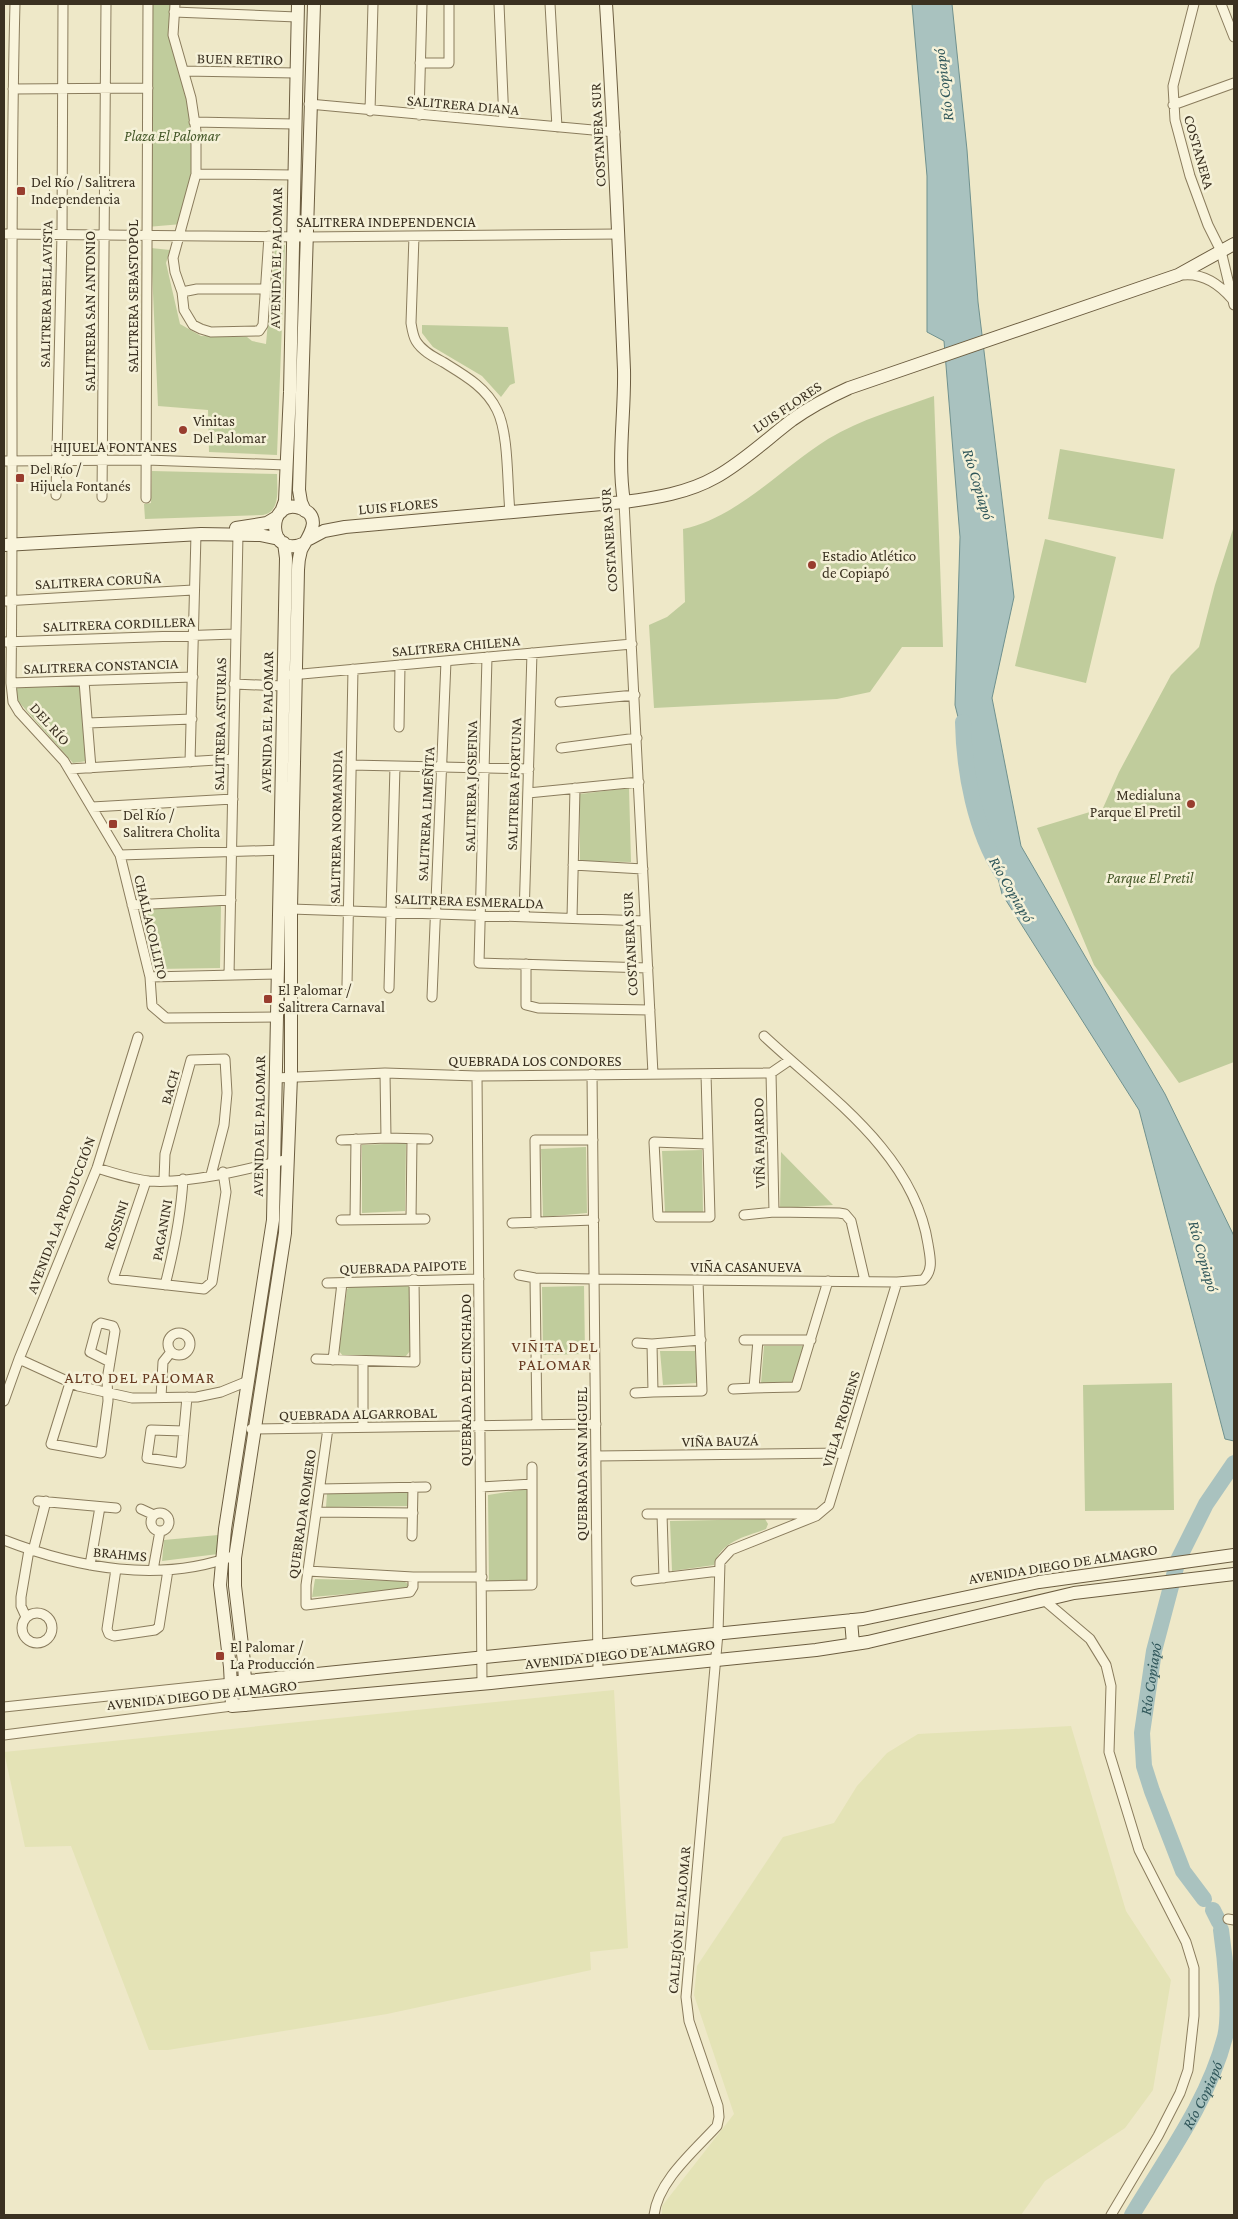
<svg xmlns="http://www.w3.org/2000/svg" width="1238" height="2219" viewBox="0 0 1238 2219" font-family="'Crimson Pro',serif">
  <rect width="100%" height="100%" fill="#eee8c8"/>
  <path fill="#e4e3b6" d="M614,1690L628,1948L590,1952L591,1970L387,2014L168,2050H149L71,1846L25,1847L4,1752Z
    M1071,1726L1126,1911L1171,1980L1153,2090L1125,2128L1045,2181L1021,2215H662V2206L734,2114L694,1995L697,1966L783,1837L834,1823L857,1786L887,1753L918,1734Z"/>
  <path fill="#c0cc9c" d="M151,4H171L194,135L191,185L182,224L147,227Z
    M275,245H285L277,455L209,452L208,410L158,406L151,248L170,250L166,263L180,324L201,336L247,337L252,341L266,344Z
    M422,325L508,327L515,383L510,385L501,397L482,376L433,347L422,333Z
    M934,396L943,647H902L870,692L837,699L654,708L649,625L667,617L685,602L683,529C739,517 781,468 828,439C861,419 898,409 934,396Z
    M1060,449L1175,469L1163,539L1048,519Z
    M152,471L277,474C277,488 281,512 263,515L145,519L144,504L151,503Z
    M1234,526V1062L1179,1083L1094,965L1037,828L1103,808L1119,772L1171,675L1199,647L1215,585Z
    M1045,539L1116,557L1086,683L1015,666Z
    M80,683L87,761L73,763L17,700L16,686Z
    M629,788L631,862L580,861V794Z
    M221,906L220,968L157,969L144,909Z
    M406,1143L405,1211L362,1213V1145Z
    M586,1147L587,1213L543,1217L541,1149Z
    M702,1150L703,1212H665L662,1151Z
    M781,1152L833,1205L780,1208Z
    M402,1283L409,1286L410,1351L406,1356H343L339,1351L347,1289L352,1286Z
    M584,1286L585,1354L543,1355L542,1287Z
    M764,1346H804L792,1383H761Z
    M660,1351H695L697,1383L663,1385Z
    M1172,1383L1174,1510L1085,1511L1083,1385Z
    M527,1489L528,1580L489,1582L488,1495Z
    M409,1492V1506L326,1507L327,1494Z
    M765,1519L768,1524L766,1529C745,1537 721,1541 714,1565L672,1571L670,1521Z
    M218,1535V1554L162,1561L164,1540Z
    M315,1579L403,1581L410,1585L406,1589L312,1597Z"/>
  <path fill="#a9c2bf" stroke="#70918e" d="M912,4H952L967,150L978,302L1014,597L992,698L1021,846L1165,1094L1234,1236V1441L1225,1439L1139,1110L1002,894L955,705L960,537L944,341L927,332V176Z"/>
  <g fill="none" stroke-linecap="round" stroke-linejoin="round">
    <g stroke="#a9c2bf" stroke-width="16">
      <path d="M963,722C964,772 975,831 1002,873"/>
      <path id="s1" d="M1204,1899L1183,1871L1152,1791L1144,1766L1142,1733L1154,1651L1178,1560L1206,1504L1234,1463"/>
      <path d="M1213,1910L1219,1922"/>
      <path id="s2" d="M1132,2215C1166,2158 1208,2102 1225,2037C1231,2012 1225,1957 1221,1930"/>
    </g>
    <defs>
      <path id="street" d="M15,4C9,230 14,456 11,683L13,702L19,712L64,761L120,855L284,850
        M175,4L173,35L191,98L196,131V174L173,258L175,272L182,292L184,310L193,325L201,329L211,332L259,331L263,325L269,236
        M499,4L504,122
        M550,4L557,127
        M1194,4L1173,86L1175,120L1190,176L1208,225L1221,251L1234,305
        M1221,4L1234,37
        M174,12L297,17
        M420,63H449V4
        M184,71L295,73
        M13,89L148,88
        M309,104L615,132
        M1173,105L1234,83
        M370,111L373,4
        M419,115L422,4
        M194,122L295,124
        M196,174L294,175
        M4,234L306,237L619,234
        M414,236L411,323C412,329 413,336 416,341C422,351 434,357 443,362C464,375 486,387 497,410C509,434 507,484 510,512
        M1183,275C1203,273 1219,284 1232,299
        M182,292L197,289H266
        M4,461L147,460L286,465
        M56,495L62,234L63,4
        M102,497L106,4
        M146,498L148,4
        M624,502L653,1074
        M4,601L193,590
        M4,642L235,634
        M487,657L479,963L648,968
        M291,675L632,644
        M84,681L91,768
        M11,683L193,677
        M234,684L283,686
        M560,702L635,695
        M88,723L192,719
        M399,727L400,665
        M561,748L637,738
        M190,762L196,534
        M351,765L529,769
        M69,769L233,759
        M528,793L639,782
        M92,807L233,799
        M120,855L150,977L152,1006L166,1018L277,1017
        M573,865L643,869
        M132,905L231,900
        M291,909L645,921
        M524,917L532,653
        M572,918L575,788
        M526,964V1005L538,1008L650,1010
        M229,975L238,534
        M150,977L278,974
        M347,985L353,669
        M389,988L395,766
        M432,997L446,661
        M385,1073L386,1138
        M771,1073L774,1212L839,1213L845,1214L851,1221L865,1281
        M592,1074L598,1672
        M706,1074L710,1217H658L654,1142L707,1144
        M477,1076L482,1684
        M276,1078L385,1073L477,1076L771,1073L790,1060
        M341,1140L386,1138L428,1139
        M97,1168C114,1173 131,1179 149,1181C190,1184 248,1169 288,1159
        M164,1180L165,1154L191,1060L225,1059L227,1093L224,1125L211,1175
        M146,1181L113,1279L204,1289L212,1282L226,1192L223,1172
        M744,1215L774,1212
        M411,1219L412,1139
        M341,1220L425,1219
        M355,1220L356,1139
        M512,1223L594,1220
        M536,1223L535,1140H593
        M519,1275L535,1278L594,1279L897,1282L923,1280C934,1270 930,1257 928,1244C914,1153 827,1095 764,1036
        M535,1278L537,1425
        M698,1281L702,1391L653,1392L652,1344L701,1340
        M327,1283L479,1279
        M165,1285C174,1250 181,1215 183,1179
        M168 1344a11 11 0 1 1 22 0a11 11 0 1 1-22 0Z
        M744,1340H758
        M811,1340H758L754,1388L796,1387L828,1281
        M637,1343L652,1344
        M19,1359L78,1386L132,1398L197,1397L221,1392L248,1381
        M316,1359L415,1362L414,1279
        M333,1360L342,1283
        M70,1383L51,1444L101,1453L108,1401L107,1380L115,1331L113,1326L101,1323L97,1326L90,1352L110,1362
        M733,1389L754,1388
        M635,1393L653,1392
        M161,1397L163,1362L171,1352
        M4,1401L19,1359L97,1168L138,1037
        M363,1427V1361
        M328,1428L306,1585V1605L410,1592L413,1587V1577
        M251,1429L596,1424
        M184,1431L151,1430L147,1458L181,1463L187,1397
        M596,1456L845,1453
        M481,1487L532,1484
        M320,1489L426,1487
        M38,1501L116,1508
        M141,1509L154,1515
        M316,1512L413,1513
        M151 1522a9 9 0 1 1 18 0a9 9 0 1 1-18 0Z
        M647,1514H816
        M662,1514L664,1578
        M412,1536L413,1487
        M4,1540C76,1568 161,1584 236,1555
        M33,1551L46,1501
        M90,1565L100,1507
        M116,1569L107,1629L109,1634L114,1636L155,1630L159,1627L168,1570
        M153,1570L160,1531
        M308,1571L413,1577H482
        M636,1581L719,1571
        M482,1586L532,1585V1467
        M1044,1600L1090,1639L1106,1665L1111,1686L1109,1752L1139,1850L1186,1942L1194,1968V2016L1188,2070L1180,2093L1158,2136L1111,2215
        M22 1628a15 15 0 1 1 30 0a15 15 0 1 1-30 0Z
        M26,1617L21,1606V1597L29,1550
        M4,1707L231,1683
        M4,1735L232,1706
        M1228,1919L1234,1920
        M654,2215C658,2181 694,2151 717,2126L719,2117L718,2106L689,2021L686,1997L718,1633L720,1562L731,1550L816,1516L829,1505L897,1282"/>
      <path id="secondary" d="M606,4C614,126 619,248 624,370C625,414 617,458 624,502
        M305,511L301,502L299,490L314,4
        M281,512L285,501L290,392L298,4
        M236,528L267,523L277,517
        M309,539L324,531L345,527L624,502C655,498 688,493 716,477C743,462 767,439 792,420C810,407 829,397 849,388L1178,275L1234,244
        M284,543L286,558L273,1220L225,1529L220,1585L230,1667L232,1706L491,1683L816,1650L868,1642L1074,1593L1234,1574
        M4,545L201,534L260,535L279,539
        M851,1620L853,1644
        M238,1682L863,1619L1039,1582L1234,1555
        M246,1705L244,1662L235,1586V1558L285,1233L291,1076V909L298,570C298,563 299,557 301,550C307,538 325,517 300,508C266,497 266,561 305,543"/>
    </defs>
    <use href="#street" stroke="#8a7c5d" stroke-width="11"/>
    <use href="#secondary" stroke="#6c5d40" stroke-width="14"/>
    <use href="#street" stroke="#f9f4dc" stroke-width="9"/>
    <use href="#secondary" stroke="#f9f4dc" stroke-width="12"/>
  </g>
  <g fill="#983d2e" stroke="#f5f1d8" stroke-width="2">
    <rect x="16" y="186" width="10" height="10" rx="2.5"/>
    <circle cx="183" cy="430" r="5"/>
    <rect x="15" y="473" width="10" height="10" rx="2.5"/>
    <circle cx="812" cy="565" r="5"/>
    <circle cx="1191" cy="804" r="5"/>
    <rect x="108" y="819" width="10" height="10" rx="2.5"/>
    <rect x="263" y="994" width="10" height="10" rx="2.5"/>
    <rect x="215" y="1651" width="10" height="10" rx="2.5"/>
  </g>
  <g text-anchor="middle" stroke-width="5" stroke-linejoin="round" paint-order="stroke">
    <g font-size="15" fill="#3b3121" stroke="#f5f1d8">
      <text transform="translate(240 59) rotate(1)" y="5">BUEN RETIRO</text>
      <text transform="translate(463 105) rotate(5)" y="5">SALITRERA DIANA</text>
      <text transform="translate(598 135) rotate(-93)" y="5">COSTANERA SUR</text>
      <text transform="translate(1199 152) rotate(74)" y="5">COSTANERA</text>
      <text x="386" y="227">SALITRERA INDEPENDENCIA</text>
      <text transform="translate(276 258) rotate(-89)" y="5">AVENIDA EL PALOMAR</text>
      <text transform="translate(46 294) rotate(-89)" y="5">SALITRERA BELLAVISTA</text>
      <text transform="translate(133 296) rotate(-90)" y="5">SALITRERA SEBASTOPOL</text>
      <text transform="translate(90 311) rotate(-90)" y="5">SALITRERA SAN ANTONIO</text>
      <text transform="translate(787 407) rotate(-34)" y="5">LUIS FLORES</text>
      <text x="115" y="452">HIJUELA FONTANES</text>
      <text transform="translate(398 506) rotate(-5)" y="5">LUIS FLORES</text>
      <text transform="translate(609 540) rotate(-94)" y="5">COSTANERA SUR</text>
      <text transform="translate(98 581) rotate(-3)" y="5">SALITRERA CORUÑA</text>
      <text transform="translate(119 624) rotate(-2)" y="5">SALITRERA CORDILLERA</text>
      <text transform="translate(456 646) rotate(-5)" y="5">SALITRERA CHILENA</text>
      <text transform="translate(101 666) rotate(-2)" y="5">SALITRERA CONSTANCIA</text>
      <text transform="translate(267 722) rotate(-89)" y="5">AVENIDA EL PALOMAR</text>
      <text transform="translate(50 724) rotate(48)" y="5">DEL RÍO</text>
      <text transform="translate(220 724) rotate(-89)" y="5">SALITRERA ASTURIAS</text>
      <text transform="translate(514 784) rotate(-88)" y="5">SALITRERA FORTUNA</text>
      <text transform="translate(471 786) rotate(-89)" y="5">SALITRERA JOSEFINA</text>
      <text transform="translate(426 814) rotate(-87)" y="5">SALITRERA LIMEÑITA</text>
      <text transform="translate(336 827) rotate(-89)" y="5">SALITRERA NORMANDIA</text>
      <text transform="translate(469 901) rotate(2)" y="5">SALITRERA ESMERALDA</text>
      <text transform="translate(151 927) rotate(77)" y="5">CHALLACOLLITO</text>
      <text transform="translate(630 944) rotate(-93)" y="5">COSTANERA SUR</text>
      <text x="535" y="1066">QUEBRADA LOS CONDORES</text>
      <text transform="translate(170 1087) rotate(-74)" y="5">BACH</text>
      <text transform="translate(259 1126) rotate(-89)" y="5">AVENIDA EL PALOMAR</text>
      <text transform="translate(759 1143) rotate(-91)" y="5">VIÑA FAJARDO</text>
      <text transform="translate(61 1215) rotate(-69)" y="5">AVENIDA LA PRODUCCIÓN</text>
      <text transform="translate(116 1225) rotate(-72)" y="5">ROSSINI</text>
      <text transform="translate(162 1230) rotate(-80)" y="5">PAGANINI</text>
      <text transform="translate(403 1267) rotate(-2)" y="5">QUEBRADA PAIPOTE</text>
      <text x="746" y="1272">VIÑA CASANUEVA</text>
      <text transform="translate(466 1380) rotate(-90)" y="5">QUEBRADA DEL CINCHADO</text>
      <text transform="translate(358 1414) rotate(-1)" y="5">QUEBRADA ALGARROBAL</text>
      <text transform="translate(841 1419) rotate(-73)" y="5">VILLA PROHENS</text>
      <text transform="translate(720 1441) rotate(-1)" y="5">VIÑA BAUZÁ</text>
      <text transform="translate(582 1464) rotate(-90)" y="5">QUEBRADA SAN MIGUEL</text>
      <text transform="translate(302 1514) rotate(-82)" y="5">QUEBRADA ROMERO</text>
      <text transform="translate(120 1554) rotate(5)" y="5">BRAHMS</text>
      <text transform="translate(1063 1564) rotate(-9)" y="5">AVENIDA DIEGO DE ALMAGRO</text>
      <text transform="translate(620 1654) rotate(-6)" y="5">AVENIDA DIEGO DE ALMAGRO</text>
      <text transform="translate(202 1695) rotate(-6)" y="5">AVENIDA DIEGO DE ALMAGRO</text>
      <text transform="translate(679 1920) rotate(-85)" y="5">CALLEJÓN EL PALOMAR</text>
    </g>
    <g font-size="15" font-style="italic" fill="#445728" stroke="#f5f1d8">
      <text x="172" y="141">Plaza El Palomar</text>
      <text x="1150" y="883">Parque El Pretil</text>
    </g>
    <g font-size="15" fill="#3b3121" stroke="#f5f1d8" text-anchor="start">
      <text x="31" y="187">Del Río / Salitrera<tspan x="31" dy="17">Independencia</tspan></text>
      <text x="193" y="426">Vinitas<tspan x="193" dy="17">Del Palomar</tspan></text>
      <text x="30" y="474">Del Río /<tspan x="30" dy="17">Hijuela Fontanés</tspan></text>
      <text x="822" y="561">Estadio Atlético<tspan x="822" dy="17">de Copiapó</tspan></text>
      <text x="1181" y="800" text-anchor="end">Medialuna<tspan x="1181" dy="17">Parque El Pretil</tspan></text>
      <text x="123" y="820">Del Río /<tspan x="123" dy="17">Salitrera Cholita</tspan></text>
      <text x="278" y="995">El Palomar /<tspan x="278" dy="17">Salitrera Carnaval</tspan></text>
      <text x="230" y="1652">El Palomar /<tspan x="230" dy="17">La Producción</tspan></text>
    </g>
    <g font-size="16" font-style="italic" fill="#30575a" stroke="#f5f1d8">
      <text transform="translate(943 85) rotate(-97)" y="6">Río Copiapó</text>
      <text transform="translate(979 484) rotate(73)" y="6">Río Copiapó</text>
      <text transform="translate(1012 889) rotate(60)" y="6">Río Copiapó</text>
      <text transform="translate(1204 1256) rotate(74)" y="6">Río Copiapó</text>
      <text dy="6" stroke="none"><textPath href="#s1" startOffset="235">Río Copiapó</textPath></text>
      <text dy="6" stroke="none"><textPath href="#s2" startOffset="139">Río Copiapó</textPath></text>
    </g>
    <g font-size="16" letter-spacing="1" fill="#673a21" stroke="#f5f1d8">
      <text x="555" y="1352">VIÑITA DEL<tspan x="555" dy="18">PALOMAR</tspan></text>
      <text x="140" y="1383">ALTO DEL PALOMAR</text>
    </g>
  </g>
  <rect width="1238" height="2219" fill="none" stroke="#3b3121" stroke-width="10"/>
</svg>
